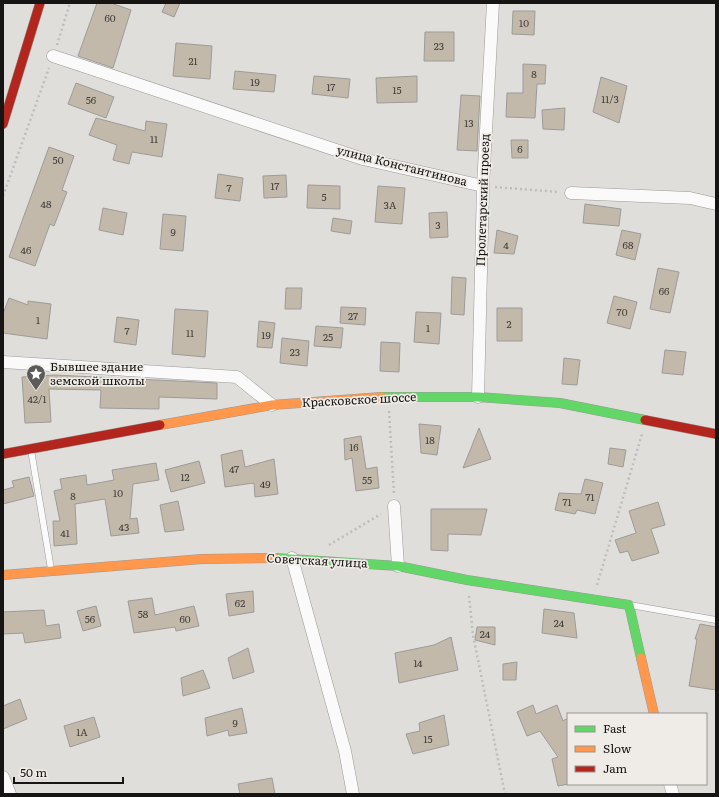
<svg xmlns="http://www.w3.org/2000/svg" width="719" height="797" viewBox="0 0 719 797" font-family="Literata,serif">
  <rect width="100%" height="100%" fill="#e0dedb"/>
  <path fill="#c3b9aa" stroke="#9c9b99" d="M97,3H111L131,10L113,68L78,56Z
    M166,3H180L174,17L162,12Z
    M513,11H535L534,35L512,34Z
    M425,32H454V61H424Z
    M176,43L212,46L210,79L173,76Z
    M523,64L546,65L545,84H537L535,118L506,117L507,93H523Z
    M235,71L276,75L274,92L233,89Z
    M314,76L350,79L348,98L312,94Z
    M417,76V102L377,103L376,78Z
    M601,77L627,86L619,123L593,112Z
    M76,83L114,97L106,118L68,104Z
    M461,95L480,96L477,151L457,150Z
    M565,108L564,130L543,129L542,110Z
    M96,118L145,131L146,121L167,124L162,157L132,152L129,164L113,160L117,145L89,135Z
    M511,140H528V158H512Z
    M49,147L74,156L62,190L67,192L54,226L50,224L35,266L9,257Z
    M218,174L243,178L240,201L215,198Z
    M286,175L287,197L264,198L263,176Z
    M308,185L340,186V209L307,208Z
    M378,186L405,188L402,224L375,222Z
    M585,204L621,209L619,226L583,223Z
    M103,208L127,213L123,235L99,230Z
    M447,212L448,237L430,238L429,213Z
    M163,214L186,216L183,251L160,249Z
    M333,218L352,221L350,234L331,231Z
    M497,230L518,236L514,254L494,253Z
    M622,230L641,234L635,260L616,255Z
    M658,268L679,272L670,313L650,309Z
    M452,277L466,278L464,315L451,314Z
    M286,288H302L301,309H285Z
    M614,296L637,302L630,329L607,323Z
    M9,298L28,305V301L51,304L47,339L3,333V314Z
    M341,307L366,308L365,325L340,323Z
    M497,308H522V341H497Z
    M175,309L208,311L205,357L172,354Z
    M416,312L441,313L439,344L414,342Z
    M117,317L139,320L136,345L114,342Z
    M259,321L275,323L272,348L257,347Z
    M316,326L343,328L341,348L314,346Z
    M282,338L309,341L307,366L280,363Z
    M381,342L400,343L399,372L380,371Z
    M665,350L686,352L683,375L662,373Z
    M564,358L580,360L577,385L562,384Z
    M55,375L217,383V399L159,397V409L100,408L101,390L49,389L51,422L25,423L22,377Z
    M419,424L441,426L437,455L421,453Z
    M479,428L491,459L463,468Z
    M361,436L366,469L377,467L379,488L356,491L352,458L345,460L344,439Z
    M610,448L626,450L623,467L608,464Z
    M242,450L245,467L274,459L278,494L255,497L254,483L225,487L221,455Z
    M199,461L205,483L171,492L165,470Z
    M156,463L159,480L133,484L130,519L137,518L139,533L111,536L105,499L75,504L77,544L54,546L53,521H60L54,491L62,489L60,479L86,475L87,485L114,480L112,470Z
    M29,477L34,496L3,504V490L14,487L12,481Z
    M585,479L603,483L595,514L577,510L575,514L555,510L559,493L581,494Z
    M178,501L184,530L165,532L160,505Z
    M658,502L665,525L651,529L659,553L632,561L628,551L620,553L615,540L636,533L629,511Z
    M431,509H487L481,535L448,534V551L431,550Z
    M253,591L254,612L229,616L226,594Z
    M152,598L155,615L194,606L199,626L176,631L175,627L134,633L128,601Z
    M96,606L101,626L83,631L77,611Z
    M544,609L574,613L577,638L542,633Z
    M44,610L46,626L59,624L61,638L25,643L23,633L3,634V612Z
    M700,624L716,627V690L689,686L697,639H695Z
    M477,627H495V645L475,640Z
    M451,637L458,670L399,683L395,653L434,645Z
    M248,648L254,672L233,679L228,658Z
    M517,662L516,680H503V664Z
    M203,670L210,688L183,696L181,678Z
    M20,699L27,719L3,729V706Z
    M533,705L536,714L557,705L563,721L568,718V784L558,786L552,759L558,757L540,731L527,736L517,712Z
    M242,708L247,733L229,736L228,730L207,736L205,718Z
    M444,715L449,745L413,754L406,734L420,731L419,723Z
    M94,717L100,737L70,747L64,726Z
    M272,778L275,794H240L238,784Z"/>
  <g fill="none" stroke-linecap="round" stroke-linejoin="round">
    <defs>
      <path id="lane" d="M31,450L51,569
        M630,605L716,620"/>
      <path id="street" d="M53,56L363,159L483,186
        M571,193L690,198L716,204
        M3,362L237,377L272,405
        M478,397L483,186L493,3
        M394,506L398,566
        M292,558L345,751L353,794
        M3,777L10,794
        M670,784L673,794"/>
      <path id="fast" d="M382,397H478L560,403L645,420
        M275,558L398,566L467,580L629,605L641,658"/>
      <path id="slow" d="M160,425L272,405L382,397
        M3,575L202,559L275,558
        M641,658L654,714"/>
      <path id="jam" d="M3,124L40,3
        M645,420L716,434
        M3,454L160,425"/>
    </defs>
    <use href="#lane" stroke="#9a9996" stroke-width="7"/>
    <use href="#street" stroke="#9a9996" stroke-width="13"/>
    <use href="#fast" stroke="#9a9996" stroke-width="10"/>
    <use href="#slow" stroke="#9a9996" stroke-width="10"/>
    <use href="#jam" stroke="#9a9996" stroke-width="10"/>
    <path stroke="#bdbdbc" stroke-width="2.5" stroke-dasharray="2 3" stroke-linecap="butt" d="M57,45L70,3
      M495,187L558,192
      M3,196L49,68
      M389,411L394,494
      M329,545L381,514
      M597,585L642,434
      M469,596L473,635L505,794"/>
    <use href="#lane" stroke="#fafafa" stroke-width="6"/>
    <use href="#street" stroke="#fafafa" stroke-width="12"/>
    <use href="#fast" stroke="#63d668" stroke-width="9"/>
    <use href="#slow" stroke="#ff974d" stroke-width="9"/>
    <use href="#jam" stroke="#b3261e" stroke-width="9"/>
  </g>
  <defs>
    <symbol id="sight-pin" viewBox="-11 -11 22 30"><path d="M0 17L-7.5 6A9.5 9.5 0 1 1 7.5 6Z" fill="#5d5b59" stroke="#efebe6"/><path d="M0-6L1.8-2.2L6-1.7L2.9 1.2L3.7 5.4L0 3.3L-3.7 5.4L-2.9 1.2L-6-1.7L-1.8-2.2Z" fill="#fff"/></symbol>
  </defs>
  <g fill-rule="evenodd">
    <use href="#sight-pin" x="25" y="363" width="22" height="30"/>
  </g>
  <g text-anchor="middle" stroke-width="3.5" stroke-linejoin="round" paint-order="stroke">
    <g font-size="10" fill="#413e39">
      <text x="110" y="22">60</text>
      <text x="524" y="27">10</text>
      <text x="439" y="50">23</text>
      <text x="193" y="65">21</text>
      <text x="534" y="78">8</text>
      <text x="255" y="86">19</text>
      <text x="331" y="91">17</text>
      <text x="397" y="94">15</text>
      <text x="610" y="103">11/3</text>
      <text x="91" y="104">56</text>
      <text x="469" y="127">13</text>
      <text x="154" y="143">11</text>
      <text x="520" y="153">6</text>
      <text x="58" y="164">50</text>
      <text x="275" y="190">17</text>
      <text x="229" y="192">7</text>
      <text x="324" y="201">5</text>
      <text x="46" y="208">48</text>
      <text x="390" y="209">3А</text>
      <text x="438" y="229">3</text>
      <text x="173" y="236">9</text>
      <text x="506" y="249">4</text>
      <text x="628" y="249">68</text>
      <text x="26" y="254">46</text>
      <text x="664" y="295">66</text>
      <text x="622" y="316">70</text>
      <text x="353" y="320">27</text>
      <text x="38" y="324">1</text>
      <text x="509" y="328">2</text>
      <text x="428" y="332">1</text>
      <text x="127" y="335">7</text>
      <text x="190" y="337">11</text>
      <text x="266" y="339">19</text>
      <text x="328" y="341">25</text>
      <text x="295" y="356">23</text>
      <text x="37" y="403">42/1</text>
      <text x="430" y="444">18</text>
      <text x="354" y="451">16</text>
      <text x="234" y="473">47</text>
      <text x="185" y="481">12</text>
      <text x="367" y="484">55</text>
      <text x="265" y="488">49</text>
      <text x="118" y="497">10</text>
      <text x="73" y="500">8</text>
      <text x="590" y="501">71</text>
      <text x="567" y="506">71</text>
      <text x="124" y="531">43</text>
      <text x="65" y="537">41</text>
      <text x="240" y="607">62</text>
      <text x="143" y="618">58</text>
      <text x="90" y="623">56</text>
      <text x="185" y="623">60</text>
      <text x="559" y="627">24</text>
      <text x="485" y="638">24</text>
      <text x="418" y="667">14</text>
      <text x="235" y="727">9</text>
      <text x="82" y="736">1А</text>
      <text x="428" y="743">15</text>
    </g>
    <g font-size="12" fill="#161513" stroke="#efebe6">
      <text transform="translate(402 166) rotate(14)" y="4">улица Константинова</text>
      <text transform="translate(483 200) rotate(-88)" y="4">Пролетарский проезд</text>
      <text transform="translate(359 400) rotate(-3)" y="4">Красковское шоссе</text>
      <text transform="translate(317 561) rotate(3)" y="4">Советская улица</text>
    </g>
    <g font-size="12" fill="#161513" stroke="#efebe6" text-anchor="start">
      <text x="50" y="371">Бывшее здание<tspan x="50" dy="14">земской школы</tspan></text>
    </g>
  </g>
  <rect width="719" height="797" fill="none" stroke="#161513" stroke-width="8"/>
  <rect x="567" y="713" width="140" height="72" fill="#efebe6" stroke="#989592"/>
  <rect x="575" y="726" width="20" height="6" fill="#63d668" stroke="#989592"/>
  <text x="603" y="733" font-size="12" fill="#161513">Fast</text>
  <rect x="575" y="746" width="20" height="6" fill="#ff974d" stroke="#989592"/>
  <text x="603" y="753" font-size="12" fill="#161513">Slow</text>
  <rect x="575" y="766" width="20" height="6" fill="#b3261e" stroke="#989592"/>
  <text x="603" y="773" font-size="12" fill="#161513">Jam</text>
  <path d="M14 777v6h109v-6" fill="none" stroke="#161513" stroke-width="2"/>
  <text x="20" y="777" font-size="12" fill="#161513" stroke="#efebe6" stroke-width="3" paint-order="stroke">50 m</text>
</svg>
